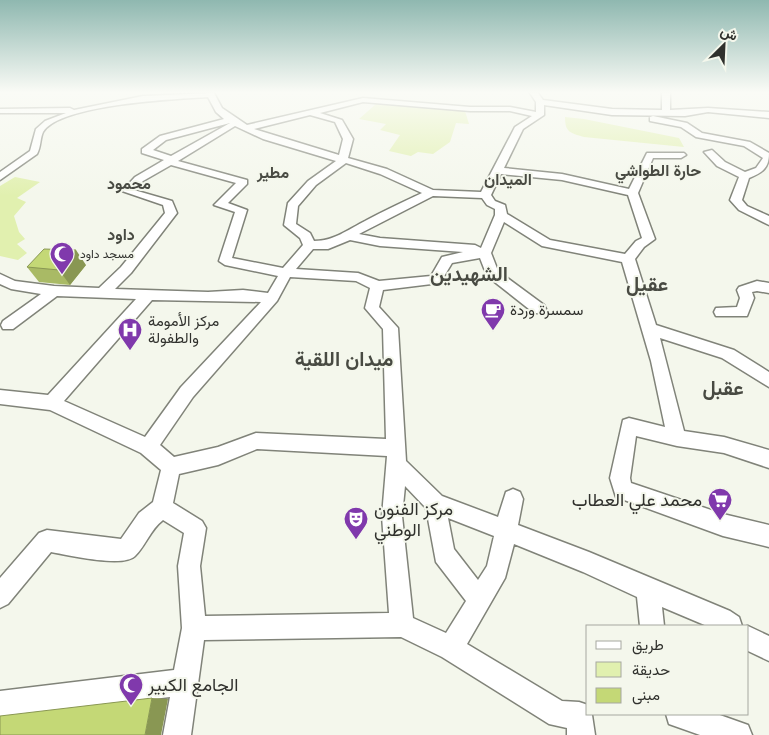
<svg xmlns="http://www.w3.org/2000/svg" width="769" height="735" viewBox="0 0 769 735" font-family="'Varela Round',Vazirmatn,sans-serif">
  <rect width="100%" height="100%" fill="#f4f7ec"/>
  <path fill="#e1f0af" d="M376,104L465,111L469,124L456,123L450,142L433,154L418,152L411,156L389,151L400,135L380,130L386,124L359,119Z
    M565,117L584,119L679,138L684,147L584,137C570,133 565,132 565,117Z
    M15,177L40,182L17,198L26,202L14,216L19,232L25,239L17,244L27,253L18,260L0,256V186Z"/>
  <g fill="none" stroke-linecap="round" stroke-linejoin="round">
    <defs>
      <path id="minor" d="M214,93L222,108L247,125L363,98L470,107H510L536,112V102L530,93H538L543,100L612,109L662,110V93H670V110L708,108L769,112V118L708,112L685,116L612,115L544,105V115L523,129L504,168L562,174L629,189L647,153H684L686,155L681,158H653L638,193L655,239L644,247L635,259L656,325L734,350L769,372V387L722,358L660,338L684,431L724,437L769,450V468L724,453L677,446L636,436L630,478L631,483L723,514L769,525V547L723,536L616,497L610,478L623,420L629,418L665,427L651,361L622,262L542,246L504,222L491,253L498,271L544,305L546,309L544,313H534L487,276L480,258L452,263L440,283L383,290L379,307L398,328L406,461L442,496L498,517L506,492L513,489L520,492L523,499L518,525L589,552L730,611L739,617L742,626H707L662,607L664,626H640L637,597L583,572L514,544L505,578L467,644L562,701L579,702L588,705V714L592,715L595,735H567V728L549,724L442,657L401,637L204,640L191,735H163L170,697L0,717V691L174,670L182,628L178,566L184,533L163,520C150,530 146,545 135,556C124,568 67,555 51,552L8,604L0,608V578L39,533L47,530L121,539L139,513L153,502L161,470L141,453L50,410L0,404V390L48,395L136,299L57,296L13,329H3L1,325L3,321L41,294L11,289L0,284V274L15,281L54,286L99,288L121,267L165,213L163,205L122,191L135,177L164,160L142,153V149L160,136L224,119L216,112L208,97C177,99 60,104 43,132C40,138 41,147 37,154L0,180V172L30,151L36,129L45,121L66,113H0V109L70,108L74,110L143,96ZM363,102L470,111H510L532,116L515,127L481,192L433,190L387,169L348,158L353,139L342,120L320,113ZM310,115L335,122L343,139L339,155L254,129ZM230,123L171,156L153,150L166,140ZM235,126L263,139L336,161L308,181L288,203L284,225L300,238L303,245L283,268L232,258L247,210L228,203L247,184V180L178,161ZM346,163L380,174L422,193C403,202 383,211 365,221C347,230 334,241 314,241L310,233L296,224L298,206L316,185ZM171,165L236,183L214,205L235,212L219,261L225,265L278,276L268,293L243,290L208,292L115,289L131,273L177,213L172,201L134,190L143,181ZM501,174L562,180L628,195L642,238L636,241L625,254L550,240L507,214L505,205L495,201L491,195ZM433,196L482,198L487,205L495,209V215L481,248L475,245L380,238L359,234ZM350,240L380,246L463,252L442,257L431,276L379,281L358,273L296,269L313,249H328ZM290,277L356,281L370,288L365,308L383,329L386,439L256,433L218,447L174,457L160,445L193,397L277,301ZM152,300L261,302L181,387L145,437L64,401ZM257,449L387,456L382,516L389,613L205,616L200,566L206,528L202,521L173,503L179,474L218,465ZM405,486L426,508L436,562L466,601L446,633L413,618L402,516ZM448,518L494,536L487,566L478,580L454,549Z
        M653,116L687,123L702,133L750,142L769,153C769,168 763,172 749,178L742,200L747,206L769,216V225L739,210L730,200L739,177L717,166L704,152L712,150L725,162L745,172L756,168L763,158L744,146L696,137L681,127L650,121V117Z
        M757,281L769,283V293L757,291L752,292L754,298L747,316H716L714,312L716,308L737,307L740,298L737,290L739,287Z
        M747,626H748L769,636V661L748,651Z
        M666,714H717L748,725L752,735H700L669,724Z"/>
    </defs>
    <use href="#minor" stroke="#808379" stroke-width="3"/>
    <use href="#minor" fill="#fff" fill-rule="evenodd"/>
  </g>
  <path fill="#a9ba65" d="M86,265L70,285L39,282L27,267Z"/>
  <path fill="#899753" d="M76,250L86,265L70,285L59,270Z
    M152,698L168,699L161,735H162H145Z"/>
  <path fill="#c4d876" stroke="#899753" d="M44,249L76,250L59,270L27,267Z
    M152,698L145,735H0V716Z"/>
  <linearGradient id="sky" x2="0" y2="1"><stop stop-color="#8fb8b0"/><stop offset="0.47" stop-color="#fafbf6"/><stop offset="1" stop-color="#fafbf6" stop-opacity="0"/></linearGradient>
  <rect width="769" height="196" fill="url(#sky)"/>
  <defs>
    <symbol id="mosque-pin" viewBox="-11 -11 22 30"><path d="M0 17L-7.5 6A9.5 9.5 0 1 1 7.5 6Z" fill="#8039ac" stroke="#f4f7ec"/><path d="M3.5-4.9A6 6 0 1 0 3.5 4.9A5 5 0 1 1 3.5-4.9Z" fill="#fff"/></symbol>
    <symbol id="cafe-pin" viewBox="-11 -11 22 30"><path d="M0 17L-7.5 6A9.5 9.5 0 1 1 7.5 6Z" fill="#8039ac" stroke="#f4f7ec"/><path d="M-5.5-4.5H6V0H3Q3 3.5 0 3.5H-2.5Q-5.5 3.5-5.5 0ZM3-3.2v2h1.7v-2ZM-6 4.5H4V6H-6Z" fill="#fff"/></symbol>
    <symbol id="hospital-pin" viewBox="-11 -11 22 30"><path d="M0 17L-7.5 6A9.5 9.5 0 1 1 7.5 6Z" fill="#8039ac" stroke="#f4f7ec"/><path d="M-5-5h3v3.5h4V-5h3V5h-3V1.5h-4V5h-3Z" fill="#fff"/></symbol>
    <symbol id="supermarket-pin" viewBox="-11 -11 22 30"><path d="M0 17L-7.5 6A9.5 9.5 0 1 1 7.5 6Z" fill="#8039ac" stroke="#f4f7ec"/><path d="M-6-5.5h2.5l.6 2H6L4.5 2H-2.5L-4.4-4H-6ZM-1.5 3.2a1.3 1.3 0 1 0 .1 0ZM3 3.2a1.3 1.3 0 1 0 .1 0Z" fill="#fff"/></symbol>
    <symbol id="theatre-pin" viewBox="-11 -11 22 30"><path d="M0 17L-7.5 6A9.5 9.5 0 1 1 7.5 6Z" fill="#8039ac" stroke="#f4f7ec"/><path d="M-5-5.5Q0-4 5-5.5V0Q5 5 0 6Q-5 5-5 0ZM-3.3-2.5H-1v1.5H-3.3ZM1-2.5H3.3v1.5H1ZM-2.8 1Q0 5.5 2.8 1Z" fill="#fff"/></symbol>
  </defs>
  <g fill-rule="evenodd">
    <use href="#mosque-pin" x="48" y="240" width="28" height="38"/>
    <use href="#cafe-pin" x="479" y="296" width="28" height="38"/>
    <use href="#hospital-pin" x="116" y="316" width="28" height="38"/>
    <use href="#supermarket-pin" x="706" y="486" width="28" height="38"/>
    <use href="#theatre-pin" x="342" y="505" width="28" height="38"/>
    <use href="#mosque-pin" x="117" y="671" width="28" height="38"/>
  </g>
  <g text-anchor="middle" stroke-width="4" stroke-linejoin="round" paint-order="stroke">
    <g font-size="12" fill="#30312d" stroke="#f4f7ec" text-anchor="start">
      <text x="80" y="258">مسجد داود</text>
    </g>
    <g font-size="15" fill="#30312d" stroke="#f4f7ec" text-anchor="start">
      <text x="510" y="315">سمسرة وردة</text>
      <text x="148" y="326">مركز الأمومة<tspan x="148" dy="17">والطفولة</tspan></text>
    </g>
    <g font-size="16" font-weight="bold" fill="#484a42" stroke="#f4f7ec">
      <text x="658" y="176">حارة الطواشي</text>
      <text x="273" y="178">مطير</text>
      <text x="508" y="185">الميدان</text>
      <text x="129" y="189">محمود</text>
      <text x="121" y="240">داود</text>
    </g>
    <g font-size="18" fill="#30312d" stroke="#f4f7ec" text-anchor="start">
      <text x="702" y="506" text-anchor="end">محمد علي العطاب</text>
      <text x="374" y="515">مركز الفنون<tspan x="374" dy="21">الوطني</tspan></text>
      <text x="148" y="691">الجامع الكبير</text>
    </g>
    <g font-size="20" font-weight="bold" fill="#484a42" stroke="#f4f7ec">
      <text x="469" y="281">الشهيدين</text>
      <text x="647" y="291">عقيل</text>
      <text x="344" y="366">ميدان اللقية</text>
      <text x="723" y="395">عقبل</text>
    </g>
  </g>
  <rect x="586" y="625" width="162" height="90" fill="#f4f7ec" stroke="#a6a8a0"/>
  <rect x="596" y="641" width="25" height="8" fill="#ffffff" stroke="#a6a8a0"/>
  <text x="632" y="650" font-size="15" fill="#30312d">طريق</text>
  <rect x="596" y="662" width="25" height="15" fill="#e1f0af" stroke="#a6a8a0"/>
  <text x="632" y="675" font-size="15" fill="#30312d">حديقة</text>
  <rect x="596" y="688" width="25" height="15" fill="#c4d876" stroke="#a6a8a0"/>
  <text x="632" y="700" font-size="15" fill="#30312d">مبنى</text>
  <g transform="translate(724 45) rotate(24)" stroke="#f4f7ec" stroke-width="4" paint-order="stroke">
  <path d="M0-4L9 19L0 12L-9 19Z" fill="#30312d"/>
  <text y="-8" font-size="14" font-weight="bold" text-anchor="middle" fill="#30312d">ش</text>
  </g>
</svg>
